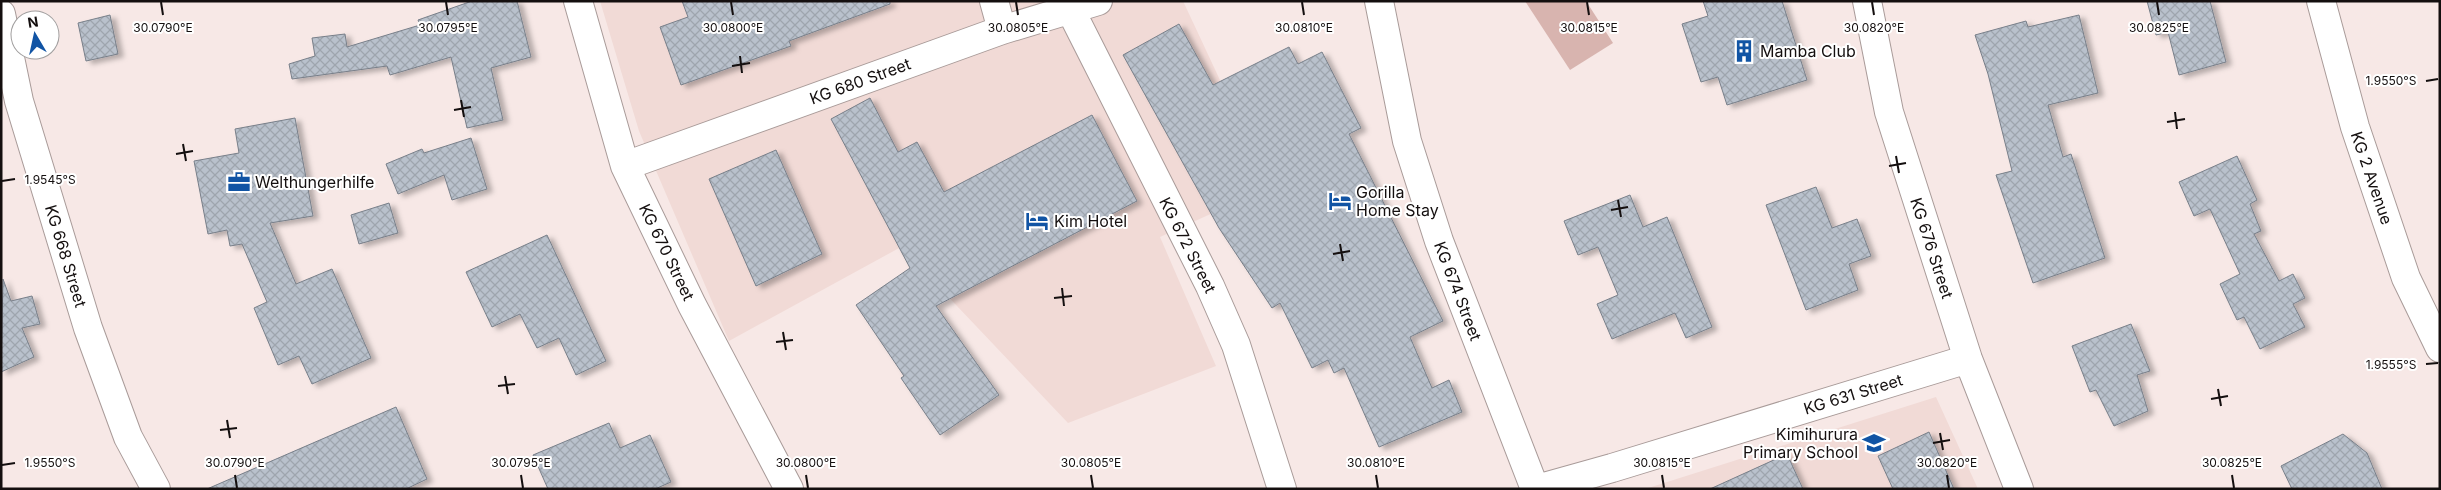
<svg xmlns="http://www.w3.org/2000/svg" width="2441" height="490" viewBox="0 0 2441 490" font-family="Inter,sans-serif">
  <defs>
    <pattern id="building-cross-hatch" width="8" height="8" patternUnits="userSpaceOnUse" patternTransform="scale(1.25)"><rect width="8" height="8" fill="#b9c1cc"/><path d="M0 0l8 8M0 8l8-8" fill="none" stroke="#9ea5ae"/></pattern>
    <filter id="shadow"><feDropShadow dx="5.5" dy="3" stdDeviation="2.5" flood-color="#0004"/></filter>
  </defs>
  <rect width="100%" height="100%" fill="#f7e8e6"/>
  <path fill="#f1dad6" d="M600,1H1183L1270,187L1160,237L1216,366L1068,423L901,247L729,341L639,131Z
    M1936,397L1978,489H1645Z"/>
  <path fill="#d8b4af" d="M1525,1H1586L1613,43L1570,70Z"/>
  <path fill="url(#building-cross-hatch)" stroke="#787f89" filter="url(#shadow)" d="M472,1H517L531,57L491,68L503,120L467,128L451,57L390,75L387,66L292,79L289,64L315,56L312,38L345,34L347,47L420,25L418,20Z
    M682,1H890V4L789,41L791,46L681,85L660,27L688,17Z
    M1703,1H1782L1807,80L1727,105L1718,77L1701,82L1682,24L1708,16Z
    M2147,1H2210L2226,62L2179,75L2168,32L2156,35Z
    M110,15L118,54L86,61L78,23Z
    M2079,15L2098,93L2048,105L2063,157L2071,154L2105,258L2033,283L1996,175L2012,171L1988,74L1975,35L2026,21L2028,27Z
    M1179,24L1213,85L1289,47L1298,64L1322,52L1361,128L1349,134L1443,321L1410,337L1432,388L1449,380L1462,412L1379,447L1344,368L1334,373L1328,360L1312,368L1280,303L1272,308L1219,228L1123,55Z
    M870,98L898,152L917,142L944,192L1092,115L1137,201L936,306L999,395L940,435L901,378L904,376L856,305L910,268L831,119Z
    M295,118L313,216L270,223L296,284L332,269L371,358L312,384L299,356L278,365L254,308L267,302L242,244L230,246L227,230L208,234L194,161L239,153L235,129Z
    M471,138L487,189L452,200L444,175L398,194L386,164L422,149L424,153Z
    M776,150L822,254L756,286L709,179Z
    M2237,156L2257,200L2250,204L2261,231L2254,234L2279,281L2293,274L2305,298L2293,304L2305,327L2260,349L2244,317L2237,320L2220,284L2240,274L2210,209L2194,216L2179,182Z
    M1816,187L1832,228L1857,219L1871,256L1849,264L1858,290L1806,310L1766,205Z
    M1630,195L1643,227L1667,217L1712,327L1686,338L1675,313L1612,339L1597,304L1618,295L1598,247L1578,255L1564,221Z
    M389,203L398,233L359,244L351,215Z
    M547,235L606,361L576,375L559,338L537,348L520,314L492,327L466,272Z
    M3,279L11,301L32,296L40,324L22,328L34,357L1,372Z
    M2131,324L2150,371L2137,375L2148,411L2114,426L2096,390L2090,392L2072,346Z
    M396,407L427,479L406,489H207Z
    M609,423L620,448L650,435L671,482L655,489H548L533,455Z
    M1929,432L1954,489H1893L1878,456Z
    M2343,434L2367,453L2382,489H2292L2281,466Z
    M1787,454L1803,489H1710Z"/>
  <g fill="none" stroke-linecap="round" stroke-linejoin="round">
    <defs>
      <path id="minor" d="M578,1L625,166L692,305L789,489
        M994,1L1002,30
        M1379,1L1407,141L1439,241L1535,489
        M1867,1L1889,112L1968,359L2019,489
        M2321,1L2355,127L2406,278L2440,348
        M1071,11L1210,286L1236,345L1282,489
        M1,14L19,101L88,328L128,437L156,489
        M625,166L1002,30L1098,1
        M1537,489L1612,468L1968,359"/>
    </defs>
    <use href="#minor" stroke="#a99b99" stroke-width="30"/>
    <use href="#minor" stroke="#fff" stroke-width="28"/>
  </g>
  <path fill="none" stroke="#140f0f" stroke-width="2" d="M161,2L163,15M446,2L448,15M731,2L733,15M1016,2L1018,15M1302,2L1304,15M1587,2L1589,15M1872,2L1874,15M2157,2L2159,15M740,56L742,73M732,66L750,63M2426,81L2438,79M461,100L464,117M454,110L471,107M2175,112L2177,129M2167,122L2185,119M183,144L186,161M176,154L193,151M1896,156L1899,173M1889,166L1906,163M2,181L15,179M1618,200L1621,217M1611,210L1628,207M1340,244L1343,261M1333,254L1350,251M1062,288L1064,306M1054,298L1072,296M783,332L786,350M776,342L793,340M2426,364L2438,363M505,376L508,394M498,386L515,384M2218,389L2221,406M2211,399L2228,396M227,420L230,438M220,430L237,428M1940,433L1943,450M1933,443L1950,440M2,465L15,463M235,475L237,488M521,475L523,488M806,475L808,488M1091,475L1093,488M1376,475L1378,488M1662,475L1664,488M1947,475L1949,488M2232,475L2234,488"/>
  <defs>
    <symbol id="building-bare" viewBox="-9 -9 18 18"><path d="M-4-6H4V6H1V3H-1V6H-4ZM-2.5-4.3h1.7v1.8h-1.7ZM.8-4.3h1.7v1.8H.8ZM-2.5-1h1.7V.8h-1.7ZM.8-1h1.7V.8H.8Z" fill="#1154a4" stroke="#fff" stroke-width="2.5" paint-order="stroke"/></symbol>
    <symbol id="office-bare" viewBox="-9 -9 18 18"><path d="M-6-3h4V-5.5h4V-3h4V5H-6ZM-1-4.5V-3h2v-1.5ZM-6 0V1H6V0Z" fill="#1154a4" stroke="#fff" stroke-width="2.5" paint-order="stroke"/></symbol>
    <symbol id="hotel-bare" viewBox="-9 -9 18 18"><path d="M-6-4.5h1.5V1H6V5H4.5V3h-9V5H-6ZM-4 0a1.8 1.8 0 1 1 3.6 0ZM.5 0V-2.5h3Q6-2.5 6 0Z" fill="#1154a4" stroke="#fff" stroke-width="2.5" paint-order="stroke"/></symbol>
    <symbol id="school-bare" viewBox="-9 -9 18 18"><path d="M0-5L7-2L0 1L-7-2ZM-4 1L0 2.5L4 1V4Q0 6-4 4Z" fill="#1154a4" stroke="#fff" stroke-width="2.5" paint-order="stroke"/></symbol>
  </defs>
  <g fill-rule="evenodd">
    <use href="#building-bare" x="1728" y="35" width="32" height="32"/>
    <use href="#office-bare" x="223" y="166" width="32" height="32"/>
    <use href="#hotel-bare" x="1324" y="185" width="32" height="32"/>
    <use href="#hotel-bare" x="1021" y="205" width="32" height="32"/>
    <use href="#school-bare" x="1858" y="427" width="32" height="32"/>
  </g>
  <g text-anchor="middle" stroke-width="4" stroke-linejoin="round" paint-order="stroke">
    <g font-size="16" fill="#140f0f" stroke="#fff" text-anchor="start">
      <text x="1760" y="57">Mamba Club</text>
      <text x="255" y="188">Welthungerhilfe</text>
      <text x="1356" y="198">Gorilla<tspan x="1356" dy="18">Home Stay</tspan></text>
      <text x="1054" y="227">Kim Hotel</text>
      <text x="1858" y="440" text-anchor="end">Kimihurura<tspan x="1858" dy="18">Primary School</tspan></text>
    </g>
    <g font-size="16" fill="#140f0f" stroke="#fff">
      <text transform="translate(860 81) rotate(-20)" y="6">KG 680 Street</text>
      <text transform="translate(2372 178) rotate(71)" y="6">KG 2 Avenue</text>
      <text transform="translate(1188 245) rotate(63)" y="6">KG 672 Street</text>
      <text transform="translate(1932 248) rotate(72)" y="6">KG 676 Street</text>
      <text transform="translate(667 252) rotate(64)" y="6">KG 670 Street</text>
      <text transform="translate(66 256) rotate(73)" y="6">KG 668 Street</text>
      <text transform="translate(1458 291) rotate(69)" y="6">KG 674 Street</text>
      <text transform="translate(1853 394) rotate(-17)" y="6">KG 631 Street</text>
    </g>
  </g>
  <g font-size="12" text-anchor="middle" fill="#140f0f" stroke="#fff" stroke-width="4" stroke-linejoin="round" paint-order="stroke">
    <text x="163" y="32">30.0790°E</text>
    <text x="448" y="32">30.0795°E</text>
    <text x="733" y="32">30.0800°E</text>
    <text x="1018" y="32">30.0805°E</text>
    <text x="1304" y="32">30.0810°E</text>
    <text x="1589" y="32">30.0815°E</text>
    <text x="1874" y="32">30.0820°E</text>
    <text x="2159" y="32">30.0825°E</text>
    <text x="2391" y="85">1.9550°S</text>
    <text x="50" y="184">1.9545°S</text>
    <text x="2391" y="369">1.9555°S</text>
    <text x="235" y="467">30.0790°E</text>
    <text x="521" y="467">30.0795°E</text>
    <text x="806" y="467">30.0800°E</text>
    <text x="1091" y="467">30.0805°E</text>
    <text x="1376" y="467">30.0810°E</text>
    <text x="1662" y="467">30.0815°E</text>
    <text x="1947" y="467">30.0820°E</text>
    <text x="2232" y="467">30.0825°E</text>
    <text x="50" y="467">1.9550°S</text>
  </g>
  <rect width="2441" height="490" fill="none" stroke="#140f0f" stroke-width="5"/>
  <g transform="translate(35 35) rotate(351)"><circle r="24" fill="#ffffff" stroke="#a19f9f"/>
  <path d="M0-4L9 19L0 12L-9 19Z" fill="#1154a4"/>
  <text y="-8" font-size="14" font-weight="bold" text-anchor="middle" fill="#140f0f">N</text>
  </g>
</svg>
